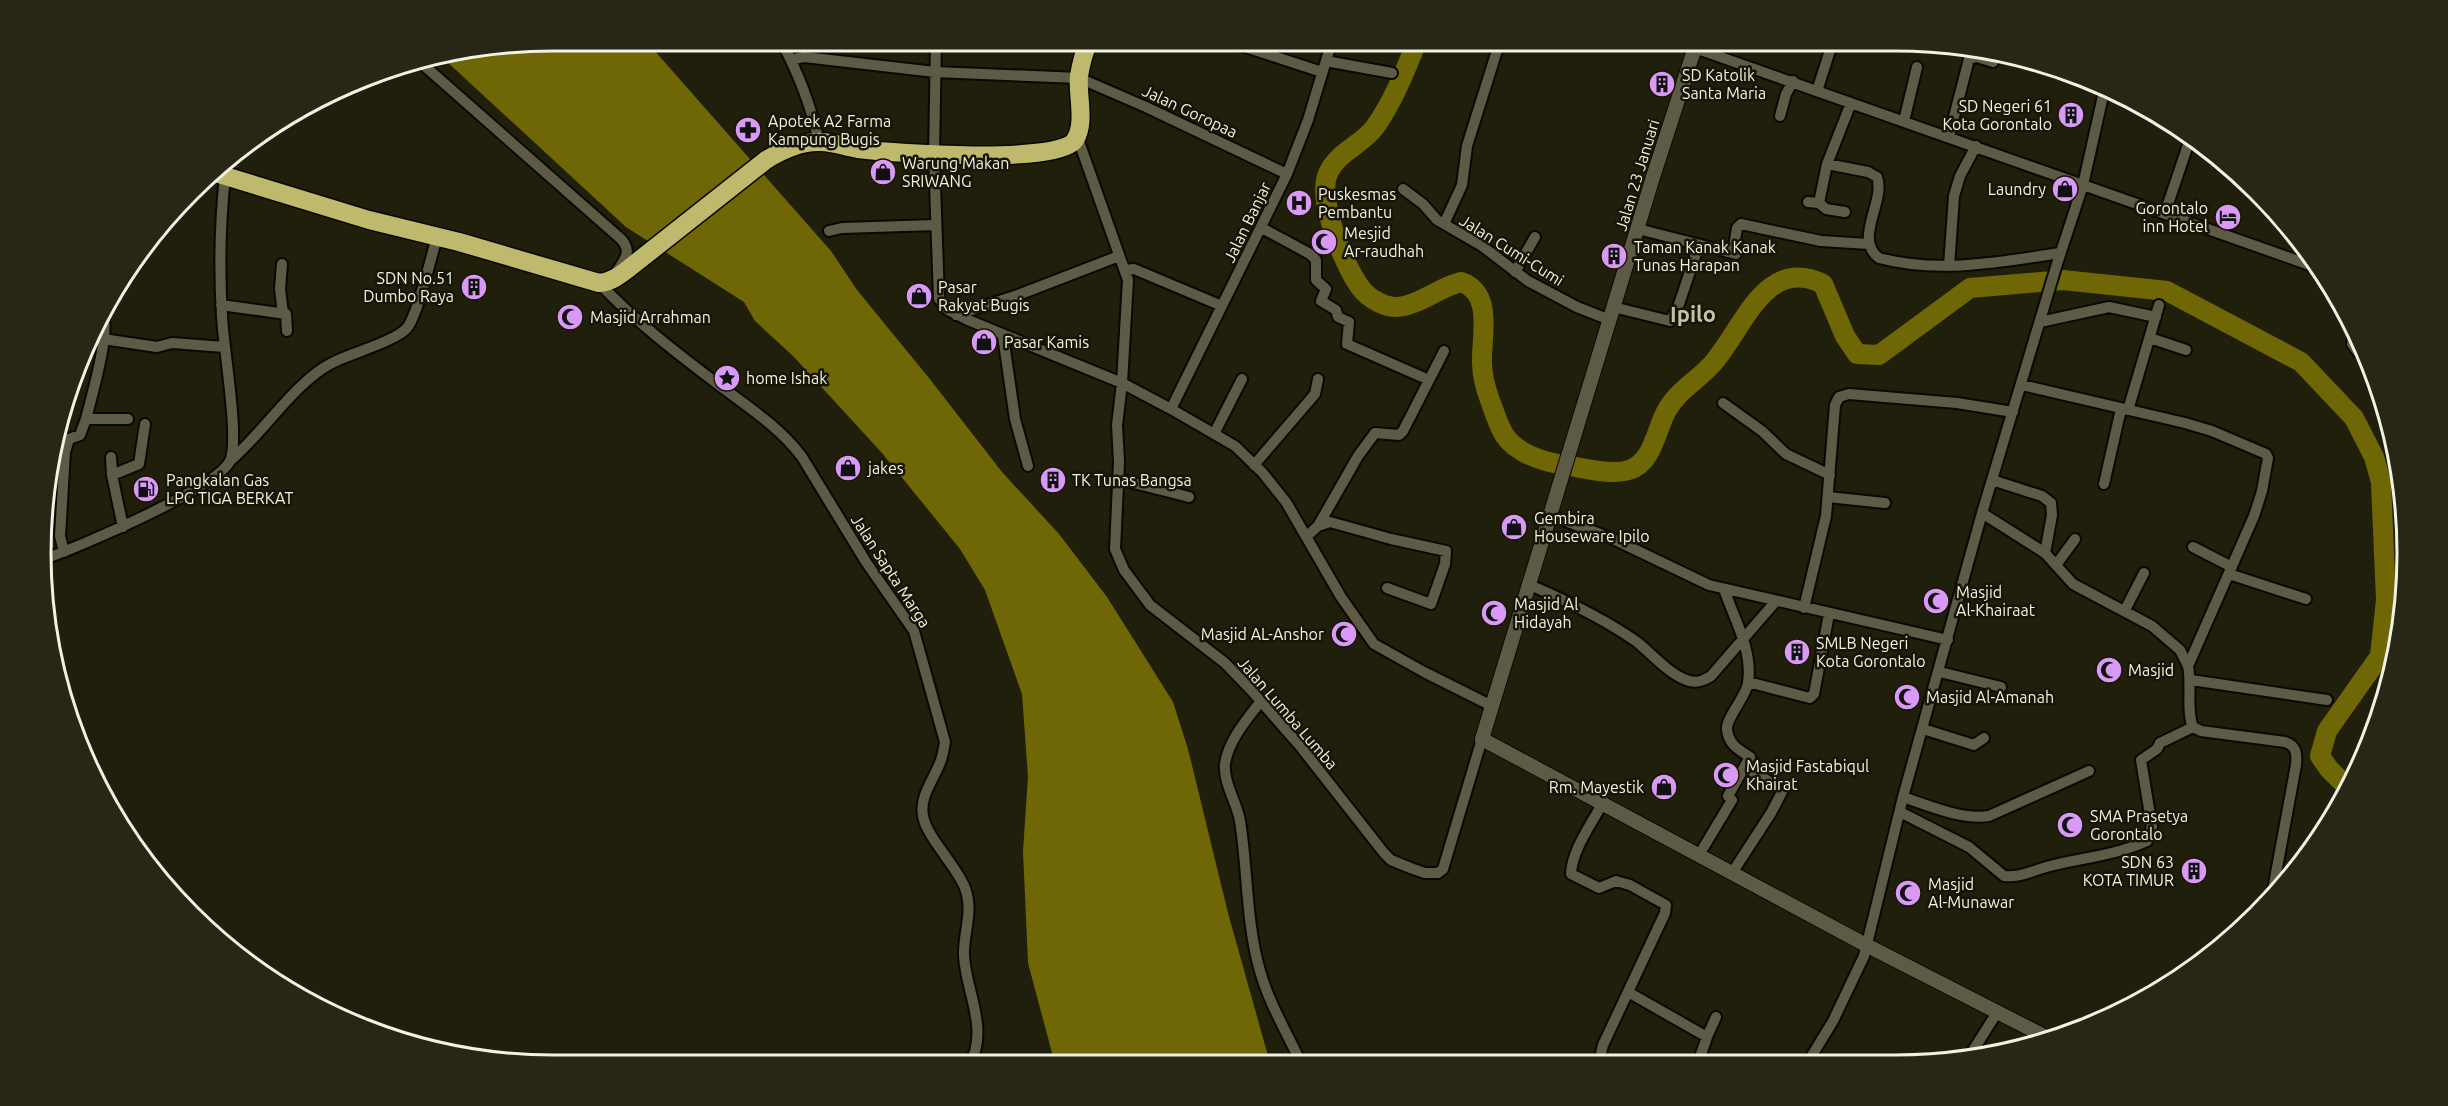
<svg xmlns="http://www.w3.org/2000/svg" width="2448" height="1106" viewBox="0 0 2448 1106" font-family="Ubuntu,sans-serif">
  <rect width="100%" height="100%" fill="#201f0b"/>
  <path fill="#6f6705" d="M553,41H646L831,251L857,290L929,378L1002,472L1059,534L1107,597L1173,702L1188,749L1228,913L1270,1063L1055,1064L1028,963L1023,851L1028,777L1022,694L985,590L960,549L882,453L793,356L755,321L744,302L626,227L444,59Z"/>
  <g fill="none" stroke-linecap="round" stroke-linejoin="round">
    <path stroke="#6f6705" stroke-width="20" d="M1417,41C1406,69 1393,102 1375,127C1361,146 1336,152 1327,176C1318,202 1346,272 1364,292C1372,300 1385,307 1396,307C1419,306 1439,287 1461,282C1494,293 1481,337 1482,363C1482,377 1486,390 1491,403C1495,414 1499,427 1505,436C1519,456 1549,463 1570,466C1587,469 1612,475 1629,470C1653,463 1656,429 1667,410C1678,390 1700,379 1714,362C1744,327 1765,256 1823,284L1845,336L1857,354L1879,355L1970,288L2063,280L2167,291L2301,362L2354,418L2374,457L2381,482L2386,600L2380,656L2327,731L2320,756L2329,769L2347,787"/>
    <defs>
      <path id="street" d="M781,41C798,72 811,106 819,142
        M936,41L934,155L939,299L948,310L968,320L1122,383L1117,425L1119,462L1115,549L1124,570L1150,605L1225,663L1251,690L1300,746L1384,853L1391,860L1413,869L1425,873H1438L1443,869L1482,739
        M1227,41L1322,72
        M1500,41L1467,146L1462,185L1444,224L1482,246L1528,281L1577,307L1610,320
        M1675,41L2321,269
        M1560,44L1561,41
        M1326,61L1392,73
        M420,62L621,239C633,252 624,260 616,273
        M792,63L794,59L804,57L935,72L1079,78L1146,107L1287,174
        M1817,91L1833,41
        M2104,92L2125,98
        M1780,116L1786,94L1793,81
        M1904,121L1917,67
        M1077,136L1128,280L1122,383L1171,409L1235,446L1262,472L1286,502L1341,597L1374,644L1424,672L1492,706
        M1949,136L1969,59L1977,57L1993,62
        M1827,164L1868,172L1877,177C1886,201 1853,239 1879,258C1939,274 2000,262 2060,253
        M1403,189L1423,204L1437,220L1444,224
        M1808,202L1819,203L1827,164L1851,103
        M1819,203L1826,209L1845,212
        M2165,213L2191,136
        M1262,228L1310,254L1316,260V280L1326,289L1321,301L1336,310L1338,317L1349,322L1347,344L1429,380
        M1638,229L1736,254
        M829,231L842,228L935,225
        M1733,253L1737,228L1741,224L1821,241L1869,244
        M282,264L280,289L283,314
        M1949,266L1954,196L1960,176L1976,146
        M1125,270L1134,269L1222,306
        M1515,272L1535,237
        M599,283C634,320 674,351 715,382C745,405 779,426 802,457L866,562L914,631L945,742C944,748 943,754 941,760C935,778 919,796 923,816C927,838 956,865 965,888C974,912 963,932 964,956C966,992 989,1028 970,1064
        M221,305L286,314L287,331
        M1613,307L1670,321L1678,307L1699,245
        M103,312C110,336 92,394 86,419H128
        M956,315L1018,295L1119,256
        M2040,322L2109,307L2156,317
        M2354,330L2352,344L2358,352
        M1003,336L1015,419L1028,466
        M2150,338L2186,350
        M103,339L157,347L172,343L224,347
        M2022,385L2185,423L2212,431L2266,454L2268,458L2262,491L2254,516L2188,666C2192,684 2186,712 2193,727L2201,731L2285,742C2297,746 2297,754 2296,765L2272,895
        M1723,403L1762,431L1786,454L1830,475
        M1171,409L1287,174L1308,120L1332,41
        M2128,410L2159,305
        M1214,434L1242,379
        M111,457L112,475L123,527
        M230,461C263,433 296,381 332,363C349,354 396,341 407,328C418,314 431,257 437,237
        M1254,465L1315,394L1318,379
        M112,475L139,464L145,424
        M1118,479L1189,497
        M1992,480L2042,496L2051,503L2052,515L2045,553
        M2104,484L2121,409
        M1828,497L1885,503
        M1982,513L2045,553L2073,584L2152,626L2180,650L2188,666
        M1552,516L1611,538L1709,585L1948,640
        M1318,526L1358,456L1375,433L1399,435L1403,431L1444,351
        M1307,536L1318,526L1330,522L1391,539L1446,551L1445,564L1431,604L1387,588
        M2193,547L2232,567
        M64,552L60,536L65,452L69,439L80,435L86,419
        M47,558C79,547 217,488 230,461C240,440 223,345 222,316C219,268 220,223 225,176
        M2056,565L2075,539
        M2229,574L2306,599
        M1530,585C1567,601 1603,618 1637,642C1652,654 1667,672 1684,679C1694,684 1702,682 1711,676L1776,601
        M1804,608L1826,516L1835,405L1839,397L1849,394L1957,403L2013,412
        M2125,610L2144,573
        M1940,672L2001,687
        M2191,680L2327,700
        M1748,682L1810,698L1814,694L1829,614
        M1261,701C1247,719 1228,741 1225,764C1223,782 1237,803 1240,821C1248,871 1246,923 1260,971C1269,1003 1287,1033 1301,1063
        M1923,729L1974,745L1984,738
        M1903,797C1930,806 1961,820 1989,816L2089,771
        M1602,804C1591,825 1572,850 1571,874L1599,888L1616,881L1630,885L1666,905L1665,913L1603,1045L1600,1058L1602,1062
        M1900,812L1969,847L2004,876C2020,878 2034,870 2050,866C2081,858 2117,855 2147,841L2152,827L2141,760L2157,749L2160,743L2193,727
        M1699,855L1732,800L1728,796L1750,757C1738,749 1729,745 1727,730C1725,719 1746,697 1748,683C1753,650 1734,619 1724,589
        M1732,873L1771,813L1783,790L1745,767
        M1628,992L1707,1037L1700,1057
        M1707,1037L1716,1017
        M1967,1060L1998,1011
        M1808,1062L1833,1021L1864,956L1903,797L1982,513L2056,267L2083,185L2105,87"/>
      <path id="secondary" d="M1697,41L1653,177L1482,739L1866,945L2048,1038"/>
      <path id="highway" d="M212,172L369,220L459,242L599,283C611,282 619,276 628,269L766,160C782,150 799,142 818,142C831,141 845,147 858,149C891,153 1059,165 1075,140C1086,123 1077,95 1079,76C1081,64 1084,52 1089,41"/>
    </defs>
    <use href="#street" stroke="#0a0800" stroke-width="14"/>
    <use href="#secondary" stroke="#0a0800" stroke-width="16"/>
    <use href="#highway" stroke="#0a0800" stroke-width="21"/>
    <use href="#street" stroke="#5d5b45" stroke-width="10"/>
    <use href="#secondary" stroke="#5d5b45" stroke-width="14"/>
    <use href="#highway" stroke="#bfb96e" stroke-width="18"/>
  </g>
  <defs>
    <symbol id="building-disc" viewBox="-11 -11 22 22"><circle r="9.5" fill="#d99af7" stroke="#171503"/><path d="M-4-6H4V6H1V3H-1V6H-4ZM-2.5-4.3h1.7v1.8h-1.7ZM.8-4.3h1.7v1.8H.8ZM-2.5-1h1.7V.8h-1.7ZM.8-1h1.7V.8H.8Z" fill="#111"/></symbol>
    <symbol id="pharmacy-disc" viewBox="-11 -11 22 22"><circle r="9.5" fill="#d99af7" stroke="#171503"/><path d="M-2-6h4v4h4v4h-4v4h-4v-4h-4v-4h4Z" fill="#111"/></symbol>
    <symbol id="shop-disc" viewBox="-11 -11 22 22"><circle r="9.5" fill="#d99af7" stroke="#171503"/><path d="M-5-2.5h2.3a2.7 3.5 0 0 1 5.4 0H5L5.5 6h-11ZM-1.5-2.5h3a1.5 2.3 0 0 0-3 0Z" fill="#111"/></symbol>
    <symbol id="hospital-disc" viewBox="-11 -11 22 22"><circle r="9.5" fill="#d99af7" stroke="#171503"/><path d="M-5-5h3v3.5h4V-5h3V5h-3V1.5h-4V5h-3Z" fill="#111"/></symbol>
    <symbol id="hotel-disc" viewBox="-11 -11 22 22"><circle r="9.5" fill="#d99af7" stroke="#171503"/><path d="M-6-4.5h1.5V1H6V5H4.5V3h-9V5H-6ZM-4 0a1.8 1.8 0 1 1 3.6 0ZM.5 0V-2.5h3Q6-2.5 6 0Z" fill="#111"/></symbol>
    <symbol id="mosque-disc" viewBox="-11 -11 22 22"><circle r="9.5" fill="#d99af7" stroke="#171503"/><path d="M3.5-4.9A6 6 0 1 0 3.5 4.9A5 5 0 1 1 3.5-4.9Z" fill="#111"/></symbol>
    <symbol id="sight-disc" viewBox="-11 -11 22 22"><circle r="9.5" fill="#d99af7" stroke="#171503"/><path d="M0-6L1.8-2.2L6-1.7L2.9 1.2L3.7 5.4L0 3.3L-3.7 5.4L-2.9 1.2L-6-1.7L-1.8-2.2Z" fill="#111"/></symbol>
    <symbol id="fuel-disc" viewBox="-11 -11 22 22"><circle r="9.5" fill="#d99af7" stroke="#171503"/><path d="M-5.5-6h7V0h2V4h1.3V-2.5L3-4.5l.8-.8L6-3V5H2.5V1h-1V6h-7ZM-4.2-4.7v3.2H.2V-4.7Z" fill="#111"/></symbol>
  </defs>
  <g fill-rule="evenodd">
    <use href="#building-disc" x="1647" y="69" width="30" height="30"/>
    <use href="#building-disc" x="2056" y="100" width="30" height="30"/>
    <use href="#pharmacy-disc" x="733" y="115" width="30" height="30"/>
    <use href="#shop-disc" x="868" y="157" width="30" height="30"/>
    <use href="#shop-disc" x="2050" y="174" width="30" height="30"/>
    <use href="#hospital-disc" x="1284" y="188" width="30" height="30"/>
    <use href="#hotel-disc" x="2213" y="202" width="30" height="30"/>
    <use href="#mosque-disc" x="1309" y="227" width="30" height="30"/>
    <use href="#building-disc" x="1599" y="241" width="30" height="30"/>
    <use href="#building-disc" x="459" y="272" width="30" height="30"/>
    <use href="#shop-disc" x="904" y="281" width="30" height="30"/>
    <use href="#mosque-disc" x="555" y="302" width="30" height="30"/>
    <use href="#shop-disc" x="969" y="327" width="30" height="30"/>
    <use href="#sight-disc" x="712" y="363" width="30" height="30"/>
    <use href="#shop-disc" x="833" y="453" width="30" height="30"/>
    <use href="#building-disc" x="1038" y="465" width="30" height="30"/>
    <use href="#fuel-disc" x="131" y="474" width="30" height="30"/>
    <use href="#shop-disc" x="1499" y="512" width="30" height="30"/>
    <use href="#mosque-disc" x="1921" y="586" width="30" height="30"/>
    <use href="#mosque-disc" x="1479" y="598" width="30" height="30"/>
    <use href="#mosque-disc" x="1329" y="619" width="30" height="30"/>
    <use href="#building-disc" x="1782" y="637" width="30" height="30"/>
    <use href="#mosque-disc" x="2094" y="655" width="30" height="30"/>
    <use href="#mosque-disc" x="1892" y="682" width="30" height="30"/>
    <use href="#mosque-disc" x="1711" y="760" width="30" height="30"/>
    <use href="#shop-disc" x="1649" y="772" width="30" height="30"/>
    <use href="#mosque-disc" x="2055" y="810" width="30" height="30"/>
    <use href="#building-disc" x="2179" y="856" width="30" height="30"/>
    <use href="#mosque-disc" x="1893" y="878" width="30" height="30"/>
  </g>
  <g text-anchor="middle" stroke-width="5" stroke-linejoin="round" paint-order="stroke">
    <g font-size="16" fill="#f1f1e4" stroke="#171503" text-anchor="start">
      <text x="1682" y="81">SD Katolik<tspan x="1682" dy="18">Santa Maria</tspan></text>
      <text x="2052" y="112" text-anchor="end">SD Negeri 61<tspan x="2052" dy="18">Kota Gorontalo</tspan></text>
      <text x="768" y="127">Apotek A2 Farma<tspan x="768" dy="18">Kampung Bugis</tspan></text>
      <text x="902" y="169">Warung Makan<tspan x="902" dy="18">SRIWANG</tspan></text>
      <text x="2046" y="195" text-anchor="end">Laundry</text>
      <text x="1318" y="200">Puskesmas<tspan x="1318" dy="18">Pembantu</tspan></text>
      <text x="2208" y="214" text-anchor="end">Gorontalo<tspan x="2208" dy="18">inn Hotel</tspan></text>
      <text x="1344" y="239">Mesjid<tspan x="1344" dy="18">Ar-raudhah</tspan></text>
      <text x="1634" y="253">Taman Kanak Kanak<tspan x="1634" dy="18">Tunas Harapan</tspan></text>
      <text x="454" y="284" text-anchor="end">SDN No.51<tspan x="454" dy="18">Dumbo Raya</tspan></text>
      <text x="938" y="293">Pasar<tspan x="938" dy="18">Rakyat Bugis</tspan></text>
      <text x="590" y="323">Masjid Arrahman</text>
      <text x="1004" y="348">Pasar Kamis</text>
      <text x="746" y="384">home Ishak</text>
      <text x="868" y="474">jakes</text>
      <text x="166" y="486">Pangkalan Gas<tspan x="166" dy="18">LPG TIGA BERKAT</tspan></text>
      <text x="1072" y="486">TK Tunas Bangsa</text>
      <text x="1534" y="524">Gembira<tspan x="1534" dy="18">Houseware Ipilo</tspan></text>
      <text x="1956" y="598">Masjid<tspan x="1956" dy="18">Al-Khairaat</tspan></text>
      <text x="1514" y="610">Masjid Al<tspan x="1514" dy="18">Hidayah</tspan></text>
      <text x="1324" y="640" text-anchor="end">Masjid AL-Anshor</text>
      <text x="1816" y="649">SMLB Negeri<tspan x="1816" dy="18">Kota Gorontalo</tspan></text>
      <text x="2128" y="676">Masjid</text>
      <text x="1926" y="703">Masjid Al-Amanah</text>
      <text x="1746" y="772">Masjid Fastabiqul<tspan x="1746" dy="18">Khairat</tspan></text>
      <text x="1644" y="793" text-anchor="end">Rm. Mayestik</text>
      <text x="2090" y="822">SMA Prasetya<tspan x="2090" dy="18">Gorontalo</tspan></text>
      <text x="2174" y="868" text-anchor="end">SDN 63<tspan x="2174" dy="18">KOTA TIMUR</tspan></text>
      <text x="1928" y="890">Masjid<tspan x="1928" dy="18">Al-Munawar</tspan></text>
    </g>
    <g font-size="16" fill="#f1f1e4" stroke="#171503">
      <text transform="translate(1190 111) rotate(25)" y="6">Jalan Goropaa</text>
      <text transform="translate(1637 175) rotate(-73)" y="6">Jalan 23 Januari</text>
      <text transform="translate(1247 222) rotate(-64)" y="6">Jalan Banjar</text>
      <text transform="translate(1512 250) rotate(32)" y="6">Jalan Cumi-Cumi</text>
      <text transform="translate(891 571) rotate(57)" y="6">Jalan Sapta Marga</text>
      <text transform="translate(1288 713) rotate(49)" y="6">Jalan Lumba Lumba</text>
    </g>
    <g font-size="22" font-weight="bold" fill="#c4c2aa" stroke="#171503">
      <text x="1693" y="322">Ipilo</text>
    </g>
  </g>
  <path d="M0 0H2448V1106H0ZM553 51H1895A502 502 0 0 1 2397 553V553A502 502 0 0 1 1895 1055H553A502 502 0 0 1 51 553V553A502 502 0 0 1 553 51Z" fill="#282715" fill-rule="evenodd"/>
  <path fill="none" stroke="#f1f1e4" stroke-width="3" d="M553 51H1895A502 502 0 0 1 2397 553V553A502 502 0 0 1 1895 1055H553A502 502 0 0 1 51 553V553A502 502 0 0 1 553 51Z"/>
</svg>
